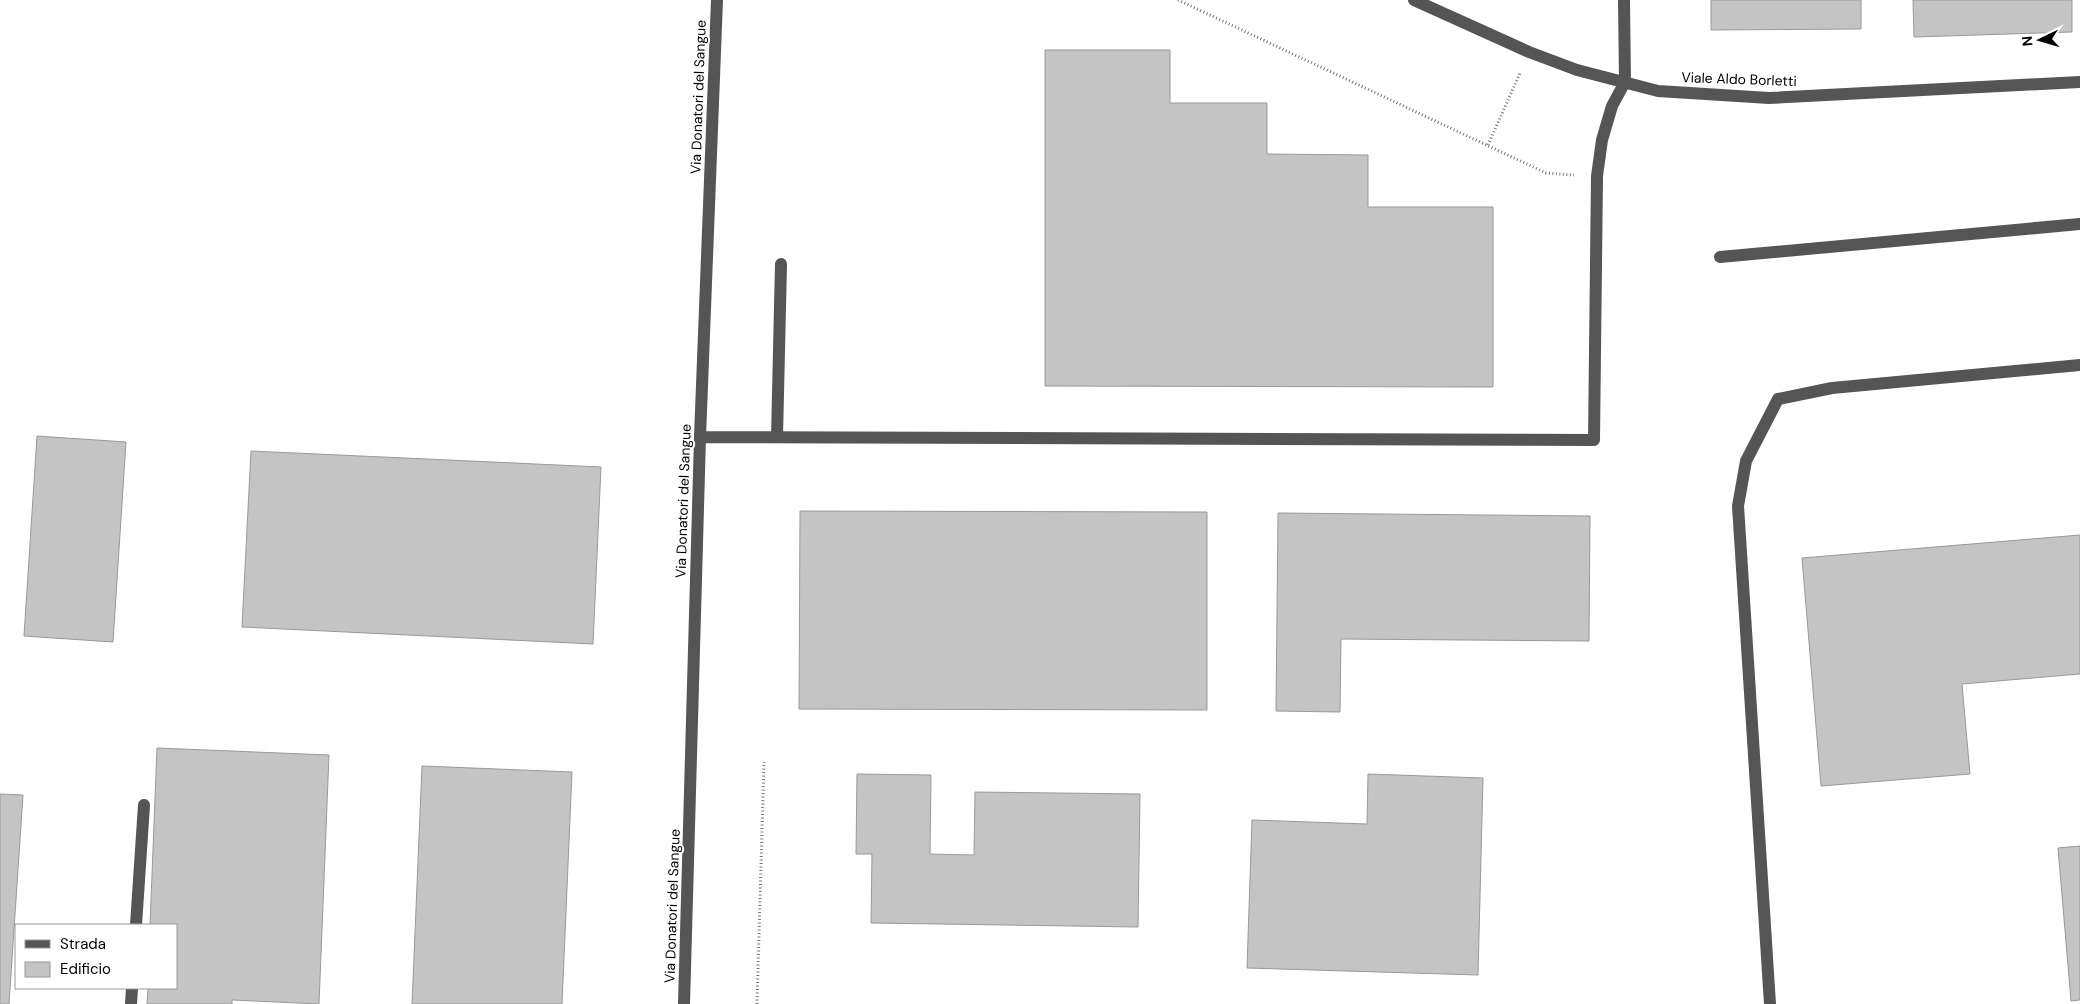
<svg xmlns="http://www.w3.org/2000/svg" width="2080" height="1004" viewBox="0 0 2080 1004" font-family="'DM Sans',sans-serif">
  <rect width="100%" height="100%" fill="#fff"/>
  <path fill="#c4c4c4" stroke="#999" d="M1711,0H1861V29L1711,30Z
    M1913,0H2072V32L1914,37Z
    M1045,50H1170V103H1267V154L1368,155V207H1493V387L1045,386Z
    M37,436L126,442L113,642L24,636Z
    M251,451L601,467L593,644L242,627Z
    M800,511L1207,512V710L799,709Z
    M1278,513L1590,516L1589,641L1341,639L1340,712L1276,711Z
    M2080,535V674L1962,684L1970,774L1821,786L1802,558Z
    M157,748L329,755L319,1004L232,1000V1004H147L148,988H176V925H150Z
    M422,766L572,772L562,1004H412Z
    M857,774L931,775L930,854L974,855L975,792L1140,794L1138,927L871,923L872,854H856Z
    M1368,774L1483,778L1478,975L1247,968L1252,820L1367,824Z
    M0,794L23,795L9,1004H0Z
    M2080,846V1000L2071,1001L2058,848Z"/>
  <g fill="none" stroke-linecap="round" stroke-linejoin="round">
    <path stroke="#777" stroke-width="3" stroke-dasharray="1 2.5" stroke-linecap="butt" d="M1178,0L1546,173L1574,175
      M1488,145L1520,73
      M757,1004L764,762"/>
    <path stroke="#555" stroke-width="12" d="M1414,0L1529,52L1577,70L1658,91L1769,98L2080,82
      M1720,257L2080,224
      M700,437L1594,440L1597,176L1602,140L1612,106L1625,82L1624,0
      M777,437L781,264
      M136,925L144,805
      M131,1004L132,988
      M684,1004L700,437L717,0
      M1770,1004L1738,506L1746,461L1778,399L1832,388L2080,365"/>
  </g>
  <g text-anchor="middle" stroke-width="4" stroke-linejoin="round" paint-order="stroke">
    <g font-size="14" fill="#000" stroke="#fff">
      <text transform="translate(1739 79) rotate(2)" y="5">Viale Aldo Borletti</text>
      <text transform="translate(698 97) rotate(-88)" y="5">Via Donatori del Sangue</text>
      <text transform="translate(683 501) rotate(-88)" y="5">Via Donatori del Sangue</text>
      <text transform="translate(672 906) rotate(-88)" y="5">Via Donatori del Sangue</text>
    </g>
  </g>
  <rect x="15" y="924" width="162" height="65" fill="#ffffff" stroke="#999999"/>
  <rect x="25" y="940" width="25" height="8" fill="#555555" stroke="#999999"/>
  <text x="60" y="949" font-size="15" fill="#000000">Strada</text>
  <rect x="25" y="962" width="25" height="15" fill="#c4c4c4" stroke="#999999"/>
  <text x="60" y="974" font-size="15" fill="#000000">Edificio</text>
  <g transform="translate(2040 40) rotate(265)" stroke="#ffffff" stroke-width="4" paint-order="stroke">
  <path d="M0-4L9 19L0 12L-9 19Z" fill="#000000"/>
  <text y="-8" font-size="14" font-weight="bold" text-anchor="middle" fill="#000000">N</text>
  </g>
</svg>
